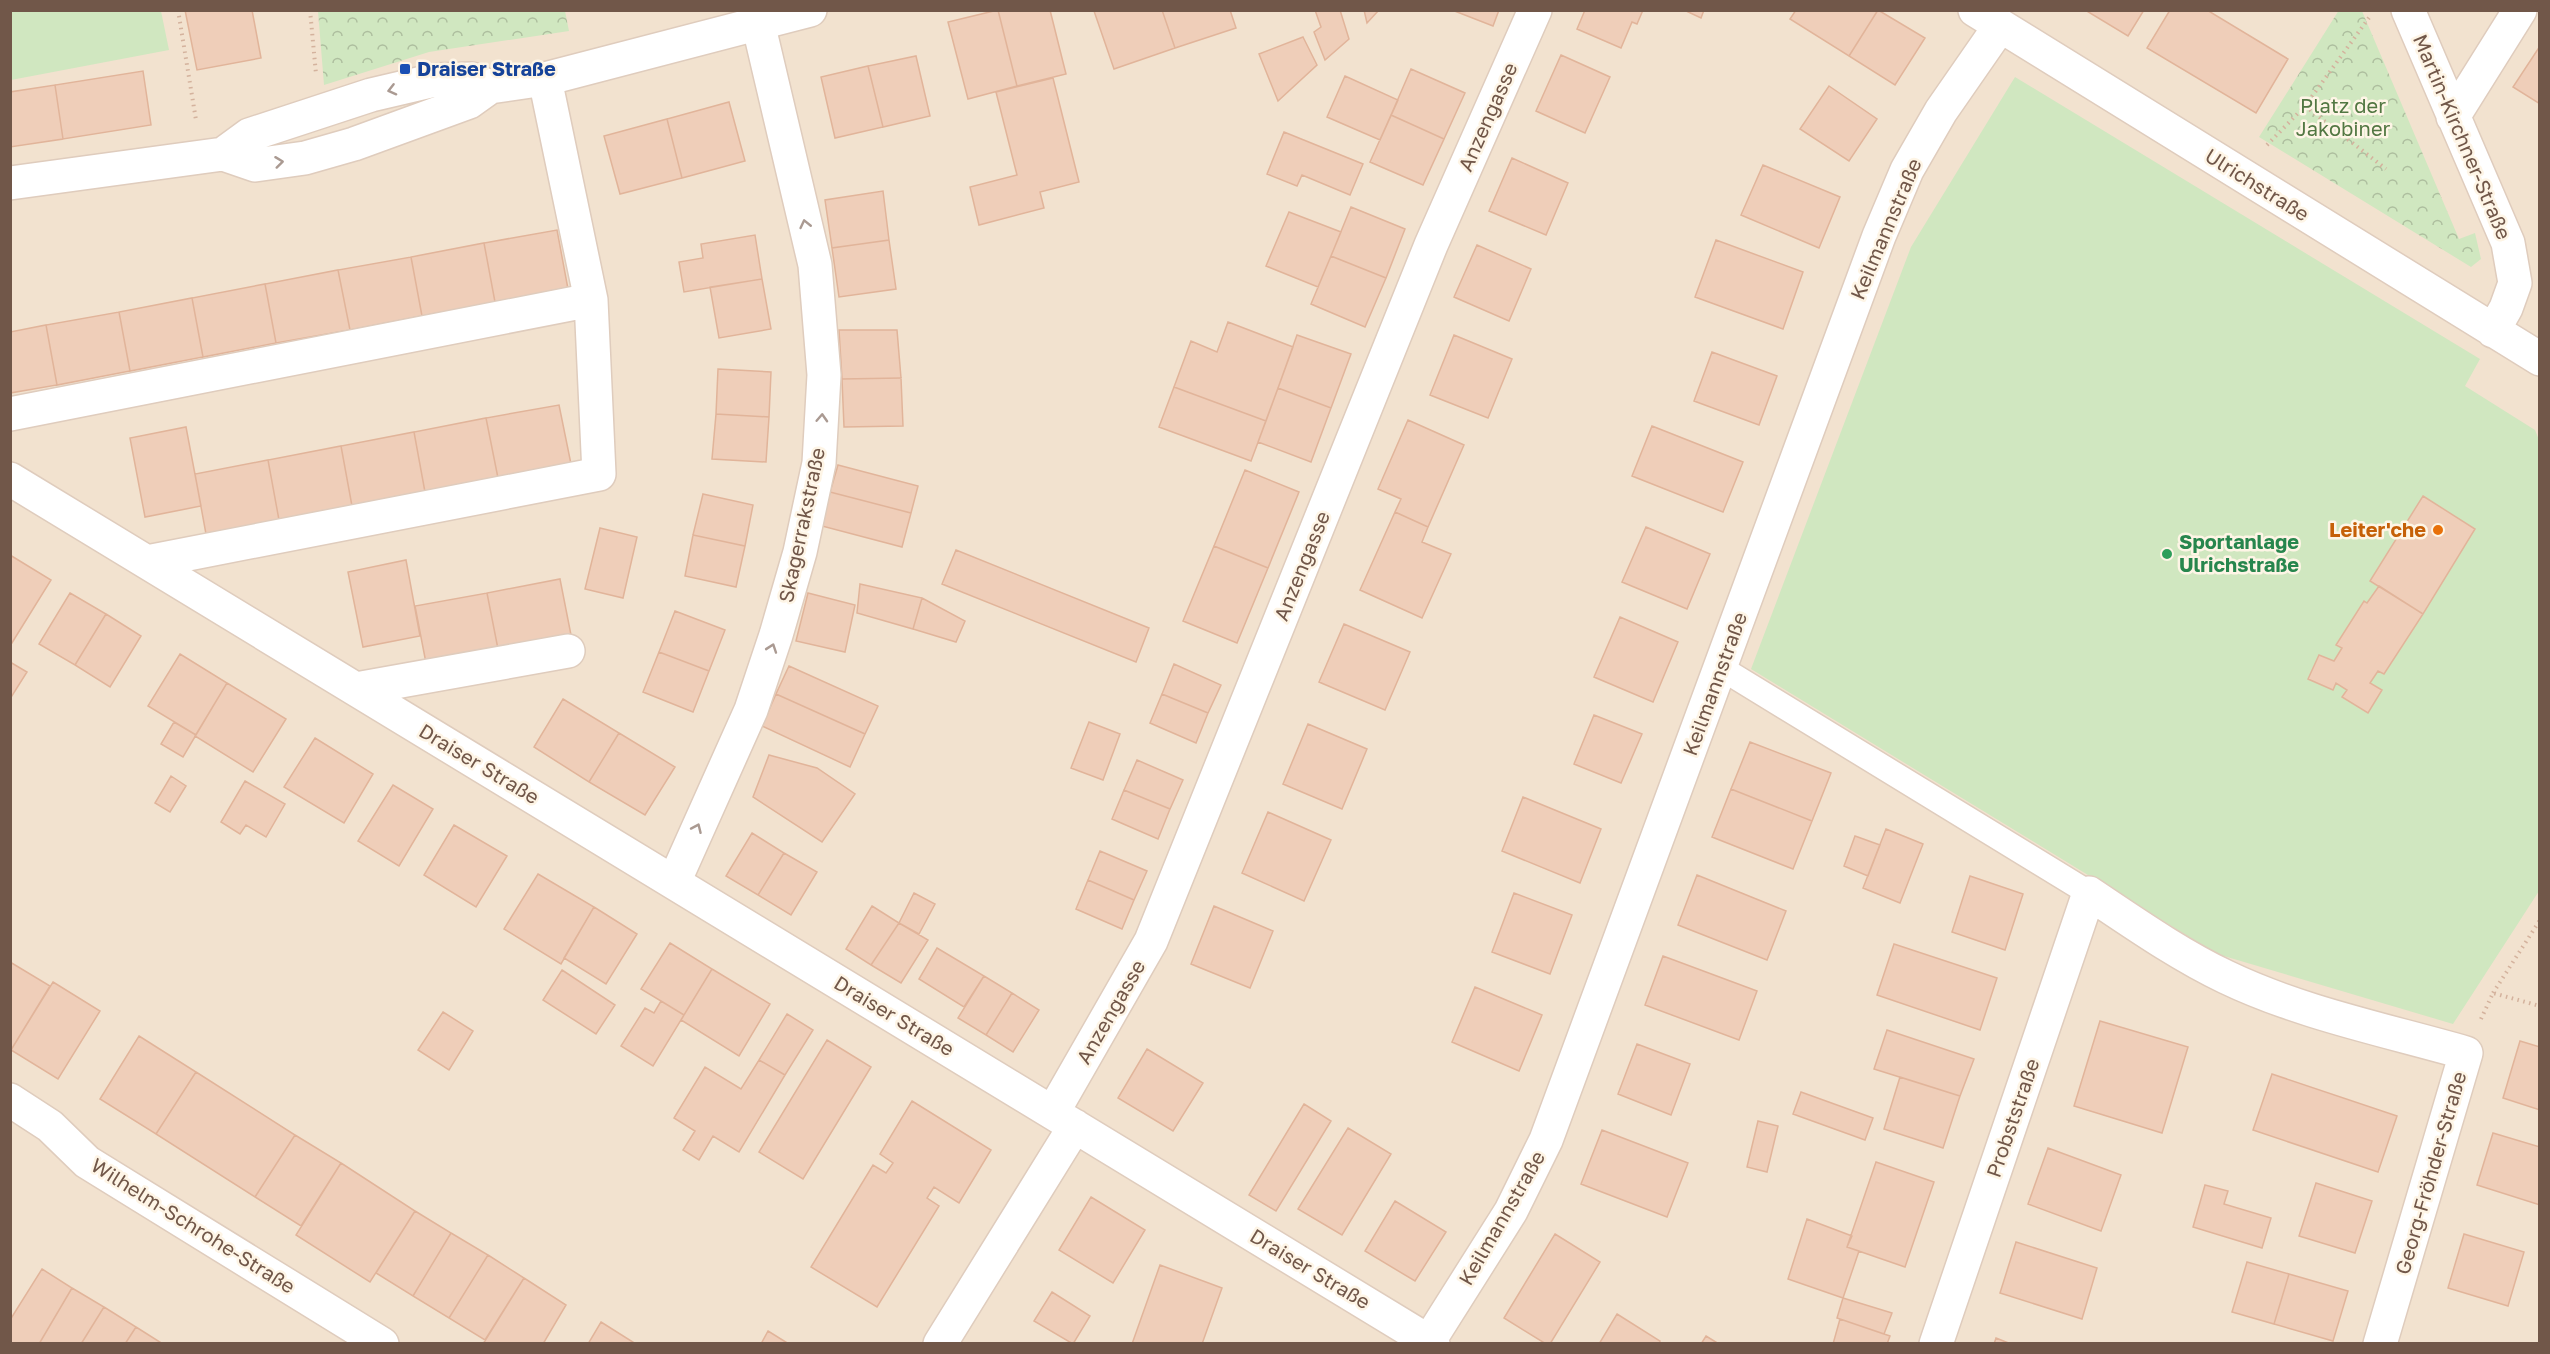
<svg xmlns="http://www.w3.org/2000/svg" width="2550" height="1354" viewBox="0 0 2550 1354" font-family="'Golos Text',sans-serif">
  <defs>
    <pattern id="park-crowns" width="20" height="18" patternUnits="userSpaceOnUse" patternTransform="scale(1.5)"><rect width="20" height="18" fill="#d0e7c0"/><path d="M2 6a3 3 0 1 1 6 0M12 15a3 3 0 1 1 6 0" fill="none" stroke="#adbe9e"/></pattern>
  </defs>
  <rect width="100%" height="100%" fill="#fbf0e0"/>
  <path fill="#f2e2cf" d="M11,11H2539V1343H11Z"/>
  <path fill="#d0e7c0" d="M11,10L161,11L169,50L11,80Z
    M2015,77L2480,359L2465,386L2535,430L2539,440V891L2453,1024L2217,954L1751,669L1911,247Z"/>
  <path fill="url(#park-crowns)" d="M2339,10L2362,11L2459,239L2475,233L2481,259L2471,267L2259,137Z
    M318,11H565L569,31L429,52L324,85Z"/>
  <path fill="#efceb9" stroke="#e1b49a" stroke-width="1.5" d="M185,10H252L261,58L197,70Z
    M998,10H1050L1066,74L1017,86Z
    M998,10L1017,86L968,99L948,22Z
    M1162,10L1175,48L1114,69L1094,11Z
    M1162,10H1230L1236,28L1175,48Z
    M1315,10H1340L1349,39L1325,60L1314,32L1321,27Z
    M1364,10H1379L1367,23Z
    M1452,10H1499L1493,26Z
    M1585,10H1643L1637,24L1632,22L1621,48L1577,29Z
    M1684,10H1704L1701,18Z
    M1796,10H1878L1849,56L1790,19Z
    M1878,10L1925,38L1895,85L1849,56Z
    M2085,10H2144L2128,36Z
    M2170,10H2207L2288,59L2256,113L2147,48Z
    M1303,37L1317,65L1278,101L1259,54Z
    M2540,46V104L2513,87Z
    M1561,55L1610,77L1585,133L1536,111Z
    M916,56L930,116L883,127L868,66Z
    M868,66L883,127L835,138L821,77Z
    M1411,69L1465,93L1444,139L1391,115Z
    M143,71L151,125L63,139L55,85Z
    M1345,76L1398,100L1380,140L1327,117Z
    M1053,78L1079,182L1040,192L1044,208L979,225L970,187L1017,175L996,92Z
    M55,85L63,139L10,147V92Z
    M1829,86L1877,119L1849,161L1800,129Z
    M729,102L745,161L682,178L667,119Z
    M1391,115L1444,139L1423,185L1370,162Z
    M667,119L682,178L620,194L604,136Z
    M1284,132L1363,164L1350,195L1302,175L1297,186L1267,174Z
    M1512,158L1568,183L1546,235L1489,211Z
    M1763,165L1840,197L1819,248L1741,215Z
    M883,191L889,240L832,248L825,200Z
    M1351,207L1405,229L1386,278L1331,256Z
    M1289,212L1341,232L1318,287L1266,266Z
    M557,230L568,289L495,302L484,243Z
    M755,235L762,279L684,292L679,262L703,258L701,244Z
    M889,240L896,289L839,297L832,248Z
    M1716,240L1803,272L1783,329L1695,297Z
    M484,243L495,302L422,316L411,257Z
    M1477,245L1531,269L1509,321L1454,297Z
    M1331,256L1386,278L1365,327L1311,304Z
    M411,257L422,316L350,330L338,270Z
    M338,270L350,330L276,343L265,284Z
    M762,279L771,329L719,338L710,287Z
    M265,284L276,343L203,357L192,298Z
    M192,298L203,357L130,371L119,312Z
    M119,312L130,371L57,385L46,325Z
    M1228,322L1293,347L1266,421L1174,387L1191,341L1217,352Z
    M46,325L57,385L10,393V332Z
    M839,330H897L901,378L842,379Z
    M1297,335L1351,354L1331,408L1278,388Z
    M1454,335L1512,359L1488,418L1430,395Z
    M1712,352L1777,376L1759,425L1694,401Z
    M718,369L771,372L769,417L716,414Z
    M901,378L903,426L844,427L842,379Z
    M1174,387L1266,421L1251,461L1159,427Z
    M1278,388L1331,408L1311,462L1258,442Z
    M559,405L571,464L498,478L486,418Z
    M716,414L769,417L766,462L712,459Z
    M486,418L498,478L425,492L414,432Z
    M1408,420L1464,445L1428,527L1395,512L1401,499L1378,489Z
    M1652,426L1743,462L1723,512L1632,476Z
    M186,427L201,506L145,517L130,438Z
    M414,432L425,492L352,506L341,446Z
    M341,446L352,506L279,520L268,460Z
    M268,460L279,520L206,534L195,474Z
    M838,465L918,486L911,513L830,492Z
    M1245,470L1299,492L1268,568L1214,546Z
    M830,492L911,513L902,547L822,526Z
    M703,494L753,505L745,546L693,535Z
    M2423,496L2475,529L2423,614L2370,581Z
    M1395,512L1428,527L1422,542L1451,554L1422,618L1360,590Z
    M1646,527L1710,554L1687,609L1622,582Z
    M600,528L637,537L623,598L585,589Z
    M693,535L745,546L736,587L685,576Z
    M1214,546L1268,568L1237,643L1183,621Z
    M956,550L1149,628L1136,662L942,584Z
    M10,555L51,580L10,646Z
    M406,560L420,636L363,647L348,572Z
    M560,579L571,635L498,649L487,593Z
    M860,584L922,598L913,629L857,613Z
    M2379,586L2423,614L2384,674L2378,671L2370,683L2382,690L2368,713L2342,697L2347,690L2336,683L2333,690L2308,679L2319,655L2334,661L2342,648L2336,645L2364,601L2367,603Z
    M70,593L106,614L75,665L39,644Z
    M487,593L498,649L426,663L415,606Z
    M808,593L855,605L845,652L796,641Z
    M922,598L965,621L956,642L913,629Z
    M675,611L725,630L709,671L659,652Z
    M106,614L141,636L110,687L75,665Z
    M1620,617L1678,642L1653,702L1594,677Z
    M1344,624L1410,652L1385,710L1319,682Z
    M659,652L709,671L693,712L643,692Z
    M180,654L227,683L196,735L148,706Z
    M10,662L27,672L10,699Z
    M1174,664L1221,685L1208,713L1162,694Z
    M789,666L878,706L865,734L776,694Z
    M227,683L286,719L253,772L195,736Z
    M776,694L865,734L850,767L762,726Z
    M1162,694L1208,713L1196,743L1150,723Z
    M563,699L619,733L589,782L534,747Z
    M1594,715L1642,734L1621,783L1574,764Z
    M174,722L196,735L183,757L161,744Z
    M1089,722L1120,734L1103,780L1071,768Z
    M1308,724L1367,749L1342,809L1283,784Z
    M619,733L675,767L645,815L589,782Z
    M315,738L373,774L344,823L284,787Z
    M1750,742L1831,773L1812,821L1731,789Z
    M769,755L817,768L855,794L822,842L753,797Z
    M1137,760L1183,780L1170,809L1124,790Z
    M171,776L186,786L170,812L155,803Z
    M245,781L285,804L266,837L246,825L240,834L221,822Z
    M393,785L433,809L399,866L358,841Z
    M1731,789L1812,821L1793,869L1712,837Z
    M1124,790L1170,809L1158,839L1112,819Z
    M1523,797L1601,829L1580,883L1502,851Z
    M1268,812L1331,840L1304,901L1242,873Z
    M454,825L507,856L476,907L424,875Z
    M1886,829L1923,844L1900,903L1863,888Z
    M752,833L784,853L758,895L726,876Z
    M1855,836L1880,845L1868,876L1844,866Z
    M1100,851L1147,871L1134,900L1088,880Z
    M784,853L817,872L791,915L758,895Z
    M538,874L594,907L561,964L504,929Z
    M1697,875L1786,911L1767,960L1678,925Z
    M1970,876L2023,894L2005,950L1952,932Z
    M1088,880L1134,900L1122,929L1076,909Z
    M914,893L935,904L919,934L899,923Z
    M1514,893L1572,915L1550,974L1492,952Z
    M872,906L899,923L871,965L846,949Z
    M1214,906L1273,931L1250,988L1191,964Z
    M594,907L637,934L606,984L564,958Z
    M899,923L928,940L901,983L871,965Z
    M670,943L712,969L684,1015L641,989Z
    M1894,944L1997,978L1980,1030L1877,995Z
    M937,948L984,976L964,1007L919,979Z
    M1663,956L1757,991L1739,1040L1645,1005Z
    M10,962L50,986L11,1050H10Z
    M712,969L770,1004L739,1056L681,1020Z
    M562,970L615,1005L596,1034L543,1000Z
    M984,976L1012,993L986,1035L958,1018Z
    M53,982L100,1011L58,1079L11,1050Z
    M1475,987L1542,1015L1519,1071L1452,1042Z
    M1012,993L1039,1010L1013,1052L986,1035Z
    M661,1001L684,1015L653,1066L621,1046L645,1008L654,1013Z
    M443,1012L473,1031L449,1070L418,1050Z
    M787,1014L813,1030L785,1075L759,1060Z
    M2100,1021L2188,1047L2162,1133L2074,1106Z
    M1887,1030L1974,1059L1960,1096L1874,1069Z
    M139,1036L196,1072L156,1134L100,1099Z
    M827,1040L871,1067L803,1179L759,1152Z
    M2520,1041L2540,1047V1110L2503,1098Z
    M1637,1044L1690,1064L1671,1115L1618,1094Z
    M1147,1049L1203,1083L1173,1131L1118,1098Z
    M759,1060L785,1075L739,1152L713,1136L699,1160L683,1150L695,1131L674,1118L705,1067L741,1089Z
    M196,1072L295,1135L255,1197L156,1134Z
    M2272,1074L2397,1116L2378,1172L2253,1130Z
    M1900,1077L1960,1096L1943,1148L1884,1129Z
    M1801,1092L1873,1118L1865,1140L1793,1114Z
    M912,1101L991,1150L959,1203L934,1187L927,1198L939,1206L877,1307L811,1267L873,1165L886,1173L893,1163L880,1154Z
    M1304,1104L1331,1121L1276,1211L1249,1195Z
    M1758,1121L1778,1126L1767,1172L1747,1167Z
    M1348,1128L1391,1154L1342,1235L1298,1209Z
    M1602,1130L1688,1163L1667,1217L1581,1184Z
    M2493,1133L2540,1147V1205L2477,1185Z
    M295,1135L341,1163L301,1226L255,1197Z
    M2048,1148L2121,1175L2101,1231L2028,1204Z
    M1876,1162L1934,1182L1905,1267L1847,1247Z
    M341,1163L415,1211L370,1282L296,1235Z
    M2316,1183L2372,1201L2355,1253L2299,1236Z
    M2205,1185L2228,1191L2224,1204L2271,1218L2262,1248L2193,1227Z
    M1091,1197L1145,1230L1113,1283L1059,1250Z
    M1395,1201L1446,1232L1415,1281L1365,1251Z
    M415,1211L451,1233L413,1296L376,1273Z
    M1807,1219L1852,1236L1847,1247L1859,1251L1843,1298L1788,1279Z
    M451,1233L488,1255L449,1318L413,1296Z
    M1555,1234L1600,1262L1550,1344H1546L1504,1318Z
    M2464,1234L2524,1252L2508,1306L2448,1288Z
    M2016,1242L2097,1268L2082,1319L2000,1293Z
    M488,1255L524,1278L485,1340L449,1318Z
    M2247,1262L2289,1274L2274,1324L2232,1312Z
    M1160,1265L1222,1288L1202,1344H1132Z
    M42,1269L72,1288L39,1344H11L10,1320Z
    M2289,1274L2348,1291L2333,1341L2274,1324Z
    M524,1278L566,1305L543,1344H483Z
    M72,1288L104,1307L81,1344H39Z
    M1052,1292L1090,1316L1073,1344L1034,1321Z
    M1843,1298L1892,1313L1884,1334L1837,1318Z
    M104,1307L136,1327L125,1344H81Z
    M1617,1314L1660,1341L1659,1344H1599Z
    M1840,1319L1890,1336L1887,1344H1833Z
    M601,1322L636,1344H588Z
    M136,1327L163,1344H125Z
    M768,1331L789,1344H761Z
    M1706,1336L1719,1344H1701Z
    M1996,1338L2011,1344H1994Z"/>
  <g fill="none" stroke-linecap="round" stroke-linejoin="round">
    <defs>
      <path id="service" d="M1721,668L2089,893"/>
      <path id="minor" d="M1975,10L2540,359
        M2408,10L2508,243L2515,283L2506,308L2493,331
        M2453,117L2520,10
        M10,414L591,300
        M10,479L1433,1344
        M147,562L599,474L591,300L545,79
        M356,689L568,651
        M674,882L751,710L776,635L800,552L819,463L824,375L815,265L755,10
        M10,1100L50,1126L87,1162L382,1344
        M1053,1112L1151,941L1431,245L1535,10
        M1429,1341L1511,1211L1546,1140L1879,236L1907,170L1941,111L2000,26
        M940,1344L1075,1126
        M1936,1344L2089,893C2134,923 2178,954 2226,977C2301,1013 2386,1030 2466,1053L2380,1344"/>
      <path id="tertiary" d="M223,154L249,135L371,95L435,80L472,79L490,87
        M10,183L223,154L255,165L305,158L354,144L469,102L490,87L545,79L810,10"/>
    </defs>
    <use href="#service" stroke="#dfccbd" stroke-width="27"/>
    <use href="#minor" stroke="#dfccbd" stroke-width="36"/>
    <use href="#tertiary" stroke="#dfccbd" stroke-width="36"/>
    <path stroke="#d4b29d" stroke-width="4" stroke-dasharray="1.5 4.5" stroke-linecap="butt" d="M178,10L196,120
      M310,10L316,74
      M2305,106L2386,169
      M2267,145L2305,106L2371,15
      M2493,993L2540,920
      M2481,1019L2493,993L2540,1006"/>
    <use href="#service" stroke="#fff" stroke-width="24"/>
    <use href="#minor" stroke="#fff" stroke-width="33"/>
    <use href="#tertiary" stroke="#fff" stroke-width="33"/>
  </g>
  <defs><path id="oneway-chevron" d="M-2-3.5L2.5 0L-2 3.5" fill="none" stroke-width="1.6" stroke-linecap="round" stroke-linejoin="round" transform="scale(1.5)"/></defs>
  <g stroke="#aa9a92">
    <use href="#oneway-chevron" transform="translate(392 90) rotate(166)"/>
    <use href="#oneway-chevron" transform="translate(279 162) rotate(-7)"/>
    <use href="#oneway-chevron" transform="translate(805 224) rotate(-103)"/>
    <use href="#oneway-chevron" transform="translate(822 418) rotate(-87)"/>
    <use href="#oneway-chevron" transform="translate(772 648) rotate(-71)"/>
    <use href="#oneway-chevron" transform="translate(697 828) rotate(-66)"/>
  </g>
  <rect fill="#1a4fb4" stroke="#fef5e6" stroke-width="2" x="399" y="63" width="12" height="12" rx="3"/>
  <circle fill="#e8710a" stroke="#fef5e6" stroke-width="2" cx="2438" cy="530" r="6"/>
  <circle fill="#2e9e5b" stroke="#fef5e6" stroke-width="2" cx="2167" cy="554" r="6"/>
  <g text-anchor="middle" stroke-width="5" stroke-linejoin="round" paint-order="stroke">
    <g font-size="20" font-weight="bold" fill="#164399" stroke="#fef5e6" text-anchor="start">
      <text x="417" y="76">Draiser Straße</text>
    </g>
    <g font-size="20" fill="#527742" stroke="#fef5e6">
      <text x="2343" y="113">Platz der<tspan x="2343" dy="23">Jakobiner</tspan></text>
    </g>
    <g font-size="20" fill="#715749" stroke="#fef5e6">
      <text transform="translate(1488 117) rotate(-66)" y="7">Anzengasse</text>
      <text transform="translate(2462 137) rotate(67)" y="7">Martin-Kirchner-Straße</text>
      <text transform="translate(2257 185) rotate(32)" y="7">Ulrichstraße</text>
      <text transform="translate(1886 229) rotate(-67)" y="7">Keilmannstraße</text>
      <text transform="translate(802 525) rotate(-78)" y="7">Skagerrakstraße</text>
      <text transform="translate(1302 566) rotate(-68)" y="7">Anzengasse</text>
      <text transform="translate(1715 684) rotate(-70)" y="7">Keilmannstraße</text>
      <text transform="translate(479 764) rotate(31)" y="7">Draiser Straße</text>
      <text transform="translate(1111 1012) rotate(-60)" y="7">Anzengasse</text>
      <text transform="translate(894 1016) rotate(31)" y="7">Draiser Straße</text>
      <text transform="translate(2013 1118) rotate(-71)" y="7">Probststraße</text>
      <text transform="translate(2431 1173) rotate(-74)" y="7">Georg-Fröhder-Straße</text>
      <text transform="translate(1502 1218) rotate(-60)" y="7">Keilmannstraße</text>
      <text transform="translate(193 1226) rotate(32)" y="7">Wilhelm-Schrohe-Straße</text>
      <text transform="translate(1310 1269) rotate(31)" y="7">Draiser Straße</text>
    </g>
    <g font-size="20" font-weight="bold" fill="#c56008" stroke="#fef5e6" text-anchor="end">
      <text x="2426" y="537">Leiter'che</text>
    </g>
    <g font-size="20" font-weight="bold" fill="#27864d" stroke="#fef5e6" text-anchor="start">
      <text x="2179" y="549">Sportanlage<tspan x="2179" dy="23">Ulrichstraße</tspan></text>
    </g>
  </g>
  <rect width="2550" height="1354" fill="none" stroke="#715749" stroke-width="24"/>
</svg>
